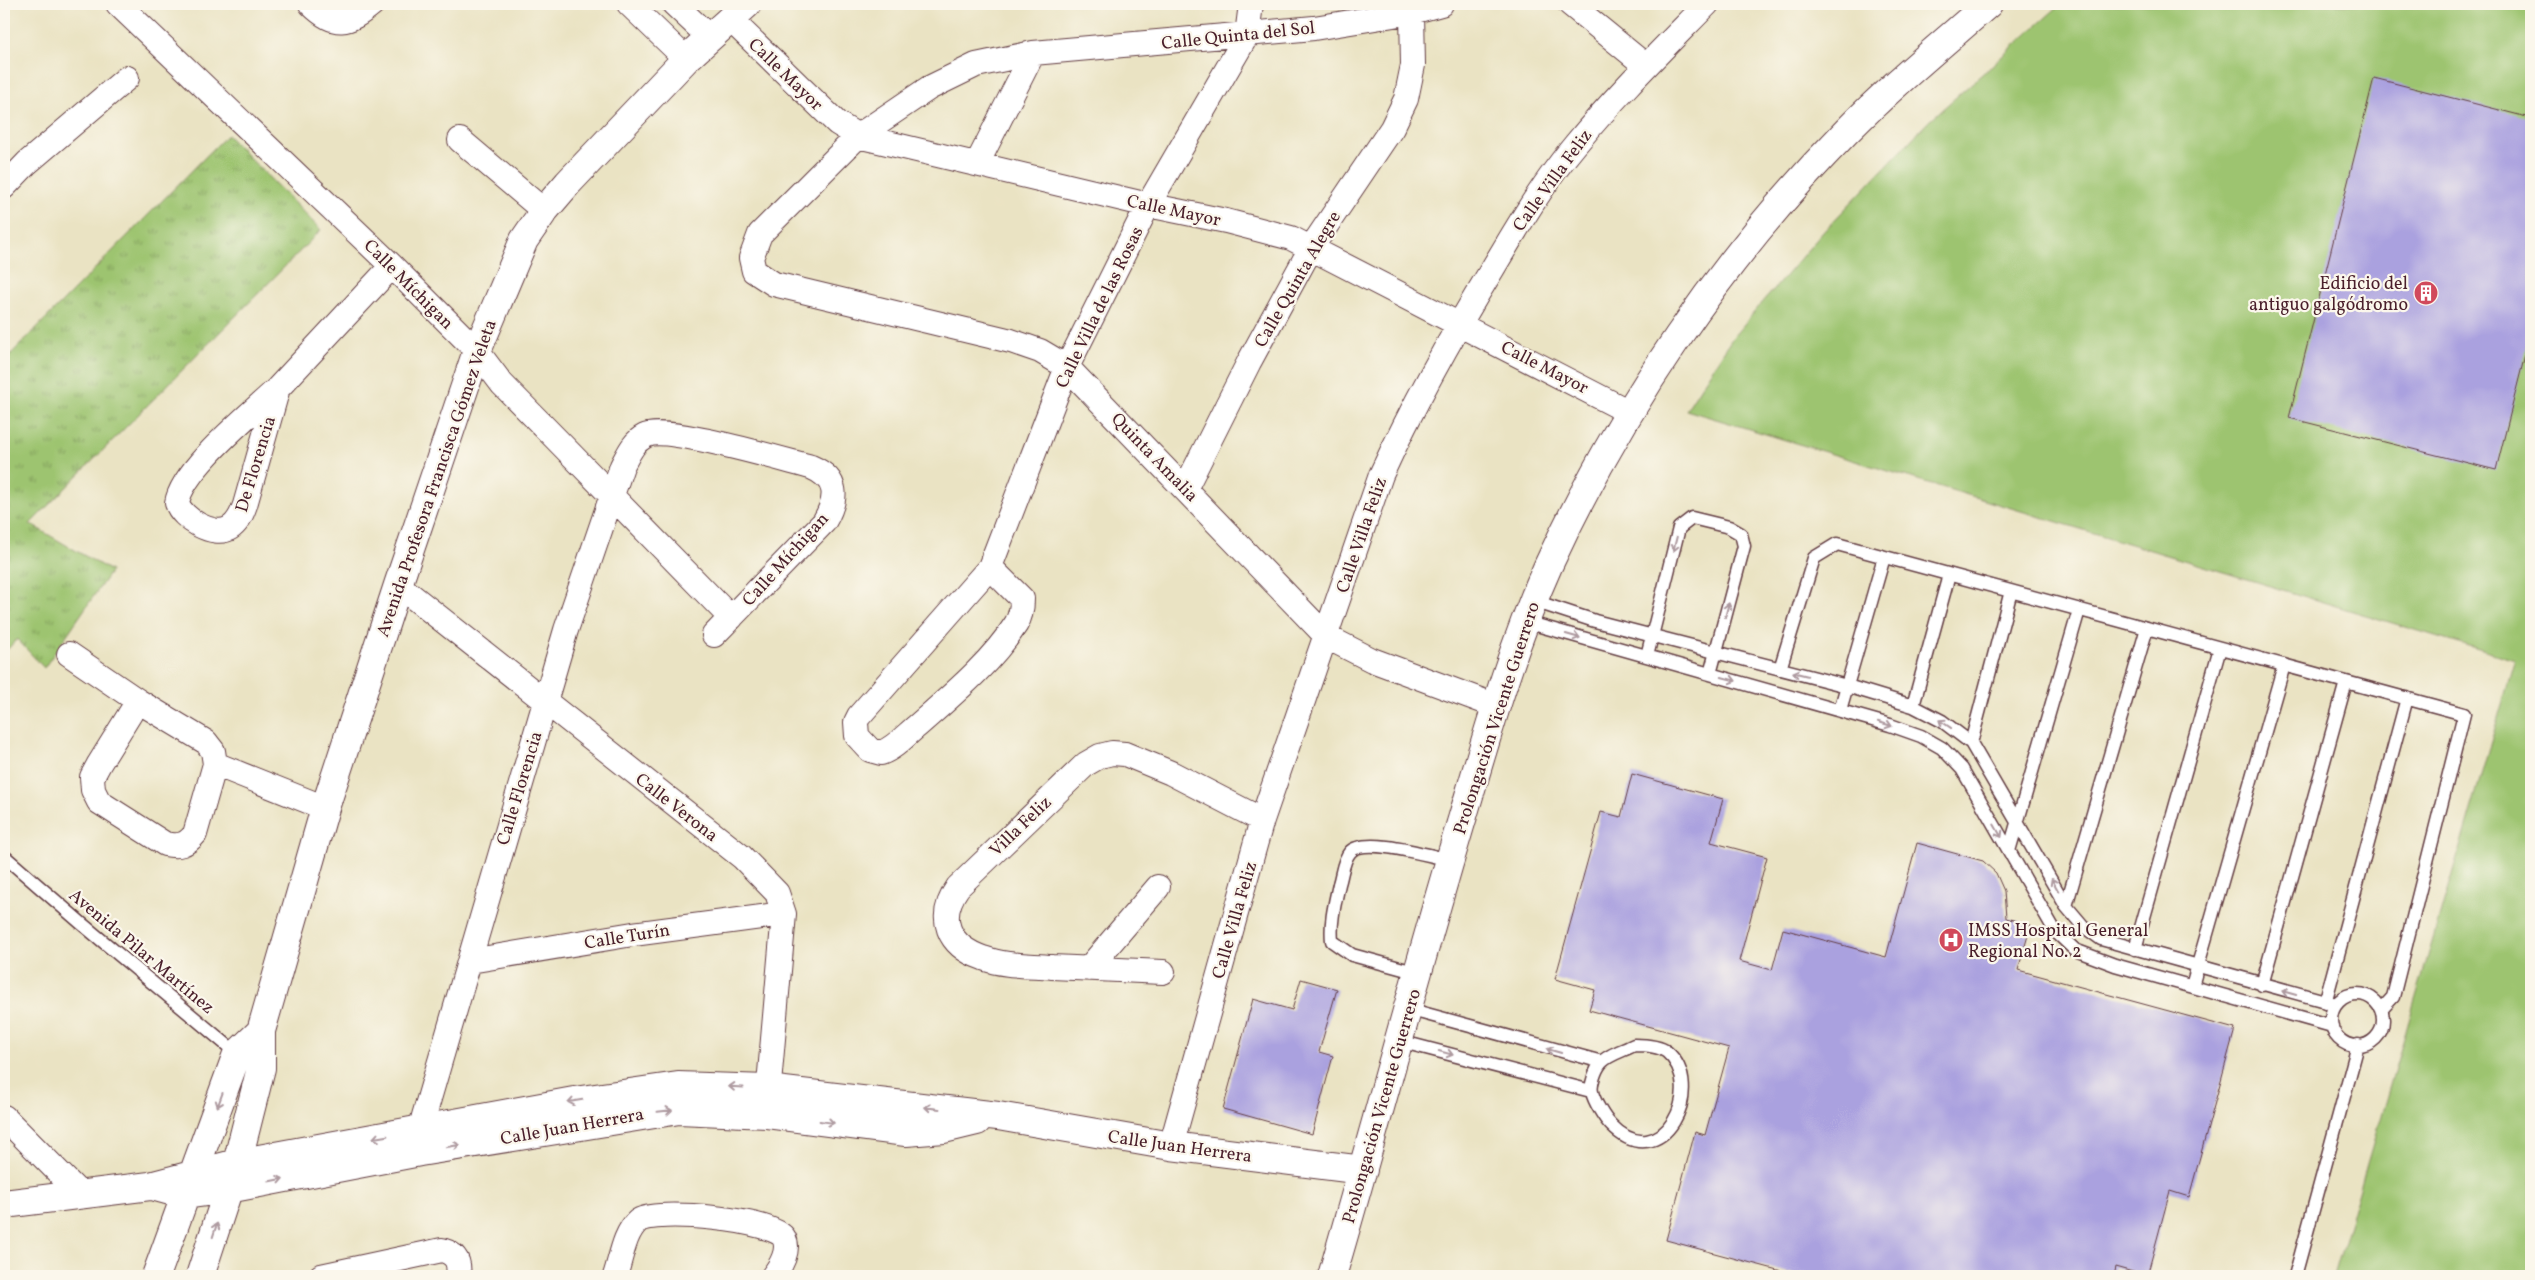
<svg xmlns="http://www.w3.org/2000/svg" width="2535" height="1280" viewBox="0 0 2535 1280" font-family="Vollkorn,serif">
  <defs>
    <pattern id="park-tufts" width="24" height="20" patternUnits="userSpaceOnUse" patternTransform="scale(1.25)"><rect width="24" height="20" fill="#9dc470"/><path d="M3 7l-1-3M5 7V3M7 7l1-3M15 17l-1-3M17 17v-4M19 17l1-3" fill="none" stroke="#829f5c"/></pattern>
  </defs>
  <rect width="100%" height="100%" fill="#fbf7ec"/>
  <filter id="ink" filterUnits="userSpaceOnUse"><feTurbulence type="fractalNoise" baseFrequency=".02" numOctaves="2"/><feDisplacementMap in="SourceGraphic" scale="10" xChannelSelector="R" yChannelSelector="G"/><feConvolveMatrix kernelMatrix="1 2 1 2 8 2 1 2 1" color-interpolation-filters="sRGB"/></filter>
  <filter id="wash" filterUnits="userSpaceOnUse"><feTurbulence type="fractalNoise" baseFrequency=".0096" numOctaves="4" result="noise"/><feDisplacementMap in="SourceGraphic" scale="20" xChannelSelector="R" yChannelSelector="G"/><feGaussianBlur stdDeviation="1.12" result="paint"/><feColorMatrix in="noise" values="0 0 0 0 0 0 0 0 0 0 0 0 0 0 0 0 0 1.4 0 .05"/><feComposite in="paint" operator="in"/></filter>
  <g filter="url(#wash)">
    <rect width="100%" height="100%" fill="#eae3c3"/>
    <path fill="url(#park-tufts)" stroke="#74724e" d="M227,135L321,230L30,524L111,571L44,668L17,639L4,653V361Z"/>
    <path fill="#9dc470" stroke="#74724e" d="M2061,4H2531V1276H2334L2515,660L1686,410L1733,337L1823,232L1929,121Z"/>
    <g id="blocks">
      <path fill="#aaa1df" d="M2374,78L2531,118V331L2496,470L2289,418Z
        M1632,774L1723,799L1711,842L1767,857L1739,961L1772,970L1783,929L1886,957L1917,843L1983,861L1996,873L2004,891L2006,918L2031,925L2018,970L2235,1029L2189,1197L2170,1191L2147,1276L2115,1267L2113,1276H1800L1666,1240L1695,1132L1705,1135L1729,1048L1589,1010L1595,990L1555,979L1601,812L1621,817Z
        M1301,979L1337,989L1319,1052L1333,1056L1312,1134L1223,1109L1253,999L1292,1010Z"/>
    </g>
  </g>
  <g filter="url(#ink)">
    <use href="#blocks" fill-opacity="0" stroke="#623c42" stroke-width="1"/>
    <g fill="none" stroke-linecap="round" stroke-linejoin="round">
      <defs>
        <path id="lane" d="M1534,601L1595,621L1847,686L1913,706L1942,721L1971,743L2066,906L2083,926L2101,939L2336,1004
          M1526,622L1890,725L1921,736L1942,748L1962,769L2055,931L2075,950L2115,965L2332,1026
          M1647,656L1679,528L1692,518L1729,527L1741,534L1744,546L1710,674
          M1780,669L1814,558L1837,544L2464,714L2393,997L2381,1010
          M1913,706L1949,575
          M1840,710L1884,557
          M1971,743L2011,591
          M2009,851L2079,610
          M4,856L81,923L240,1056
          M2066,906L2147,628
          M2135,949L2220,648
          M1418,973L1352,955L1332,941C1330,921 1335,903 1339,884C1342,875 1343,860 1350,852C1364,836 1430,856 1450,860
          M2262,985L2346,682
          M2192,986L2284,665
          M2331 1020a26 26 0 1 1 52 0a26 26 0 1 1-52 0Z
          M2325,1003L2407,698
          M1408,1009L1602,1062
          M1399,1041L1591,1091
          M1634,1045C1644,1045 1659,1046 1667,1052C1708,1087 1662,1178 1611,1125C1604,1118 1594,1101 1592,1092C1590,1084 1596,1069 1601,1063C1607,1055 1625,1050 1634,1045Z
          M2295,1276L2358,1045"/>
        <path id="street" d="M118,4L392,266L477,351L502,384L560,443L731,618
          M311,4C335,28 348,24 372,4
          M629,4L686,59
          M674,4L708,36
          M1441,4L1412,12L1314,28L1033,53L976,65L929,88L858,136L760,234L751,258L754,271L774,284L1011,341L1040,351L1067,367L1327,637L1372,660L1496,706
          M1570,4L1646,66
          M729,18L837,123L858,136L1148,205L1226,221L1291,238L1629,412
          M460,140L544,211
          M977,164L1033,53
          M4,187L27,163L127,78
          M278,388L245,505C242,514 238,523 230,528C214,538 182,519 177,503C182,469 252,413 278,388Z
          M278,388L392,266
          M1185,489L1249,362L1311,248L1392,128L1406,99L1413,65L1412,12
          M990,567L1067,367L1148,205L1247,35L1251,4
          M990,567L1022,599C1022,609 1021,616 1016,624C991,663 951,696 917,726C906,735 895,748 881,753L870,750L857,736L856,722L859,716Z
          M398,585L742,857L777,893L784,914L767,1107
          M69,654L138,701L206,742L213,751L215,764L195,834C186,845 179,847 165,844L99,802L93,790L92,777L99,764L138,701
          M215,764L325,808
          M470,961L633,934L784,914
          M1088,969L1158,887
          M1163,972C1126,970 1089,969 1052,967C1029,965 1004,966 983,958C948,946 936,918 958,887L1086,764L1100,756L1112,753L1125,754L1171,773L1262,820
          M4,1117L81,1195
          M420,1146V1130L424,1116L566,630L622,466C628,455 633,442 645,436C665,425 783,460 811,467C839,479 838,498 824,522L714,635
          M1171,1146L1262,820L1381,475C1414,403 1452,335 1493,268C1518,226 1543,183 1575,145C1616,95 1662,50 1707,4
          M321,1276L442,1250C456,1254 460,1262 458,1276
          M615,1276C621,1259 624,1233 638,1221C653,1208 777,1220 784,1238C790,1250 781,1266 773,1276"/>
        <path id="secondary" d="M156,1187L185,1195L228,1189L420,1152L679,1110L767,1114L906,1132L944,1129L977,1121
          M4,1204L150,1186L237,1163L574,1101L678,1086L767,1089L998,1116L1171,1146L1363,1170
          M156,1276L237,1054L261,1031
          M200,1276L237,1163L261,1068V1031L325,808L398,585L477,351L524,240L544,211L568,183L686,59L747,4
          M1332,1276C1377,1123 1417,969 1463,816C1488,732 1512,646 1548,566C1622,406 1723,257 1846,132C1891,86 1940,46 1988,4"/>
      </defs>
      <use href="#lane" stroke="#623c42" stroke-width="15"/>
      <use href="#street" stroke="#623c42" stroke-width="26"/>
      <use href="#secondary" stroke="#623c42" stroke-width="30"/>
      <use href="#lane" stroke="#fff" stroke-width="12"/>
      <use href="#street" stroke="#fff" stroke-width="24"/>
      <use href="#secondary" stroke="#fff" stroke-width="28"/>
    </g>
    <defs><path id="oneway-shaft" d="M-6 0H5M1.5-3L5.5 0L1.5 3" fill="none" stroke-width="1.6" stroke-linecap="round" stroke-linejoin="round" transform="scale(1.25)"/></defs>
    <g stroke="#ae9aa0">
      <use href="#oneway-shaft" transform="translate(1675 544) rotate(104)"/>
      <use href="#oneway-shaft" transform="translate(1727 610) rotate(-75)"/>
      <use href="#oneway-shaft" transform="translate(1573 636) rotate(16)"/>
      <use href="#oneway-shaft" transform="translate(1800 674) rotate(-166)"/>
      <use href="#oneway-shaft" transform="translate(1729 679) rotate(15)"/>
      <use href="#oneway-shaft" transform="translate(1885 724) rotate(17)"/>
      <use href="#oneway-shaft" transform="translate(1945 724) rotate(-146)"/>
      <use href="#oneway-shaft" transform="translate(1998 831) rotate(60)"/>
      <use href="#oneway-shaft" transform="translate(2055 885) rotate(-119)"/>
      <use href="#oneway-shaft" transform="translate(2289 993) rotate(-164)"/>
      <use href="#oneway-shaft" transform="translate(1554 1051) rotate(-164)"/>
      <use href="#oneway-shaft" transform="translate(1446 1053) rotate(15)"/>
      <use href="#oneway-shaft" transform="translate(736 1087) rotate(-177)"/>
      <use href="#oneway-shaft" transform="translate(220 1100) rotate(110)"/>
      <use href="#oneway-shaft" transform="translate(575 1101) rotate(170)"/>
      <use href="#oneway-shaft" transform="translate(932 1108) rotate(-173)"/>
      <use href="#oneway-shaft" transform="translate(665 1111) rotate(-6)"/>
      <use href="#oneway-shaft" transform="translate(827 1122) rotate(8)"/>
      <use href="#oneway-shaft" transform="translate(380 1137) rotate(170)"/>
      <use href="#oneway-shaft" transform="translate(453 1146) rotate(-10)"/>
      <use href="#oneway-shaft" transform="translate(276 1180) rotate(-11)"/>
      <use href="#oneway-shaft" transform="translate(215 1230) rotate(-72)"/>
    </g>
  </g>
  <defs>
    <symbol id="building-disc" viewBox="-11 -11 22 22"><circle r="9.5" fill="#d1495b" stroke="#fbf7ec"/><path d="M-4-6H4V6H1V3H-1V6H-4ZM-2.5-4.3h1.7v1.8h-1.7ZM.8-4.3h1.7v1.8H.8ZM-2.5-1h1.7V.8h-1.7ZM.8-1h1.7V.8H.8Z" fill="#fff"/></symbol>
    <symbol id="hospital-disc" viewBox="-11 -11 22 22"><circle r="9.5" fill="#d1495b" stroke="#fbf7ec"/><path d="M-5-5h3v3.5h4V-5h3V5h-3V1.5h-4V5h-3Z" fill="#fff"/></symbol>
  </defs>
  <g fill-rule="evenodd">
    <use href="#building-disc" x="2412" y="279" width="28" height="28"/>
    <use href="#hospital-disc" x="1937" y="926" width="28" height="28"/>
  </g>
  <g text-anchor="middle" stroke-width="4.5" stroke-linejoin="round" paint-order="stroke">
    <g font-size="18" fill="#4a1f2b" stroke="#fbf7ec">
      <text transform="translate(1238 35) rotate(-6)" y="6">Calle Quinta del Sol</text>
      <text transform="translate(786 74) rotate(44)" y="6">Calle Mayor</text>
      <text transform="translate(1552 180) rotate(-54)" y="6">Calle Villa Feliz</text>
      <text transform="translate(1174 210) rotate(12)" y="6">Calle Mayor</text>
      <text transform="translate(1297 279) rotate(-60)" y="6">Calle Quinta Alegre</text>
      <text transform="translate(409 284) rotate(45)" y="6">Calle Míchigan</text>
      <text transform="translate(1099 307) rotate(-64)" y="6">Calle Villa de las Rosas</text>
      <text transform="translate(1545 367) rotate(27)" y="6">Calle Mayor</text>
      <text transform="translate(1155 457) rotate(46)" y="6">Quinta Amalia</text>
      <text transform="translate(255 464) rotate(-73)" y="6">De Florencia</text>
      <text transform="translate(436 478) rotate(-71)" y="6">Avenida Profesora Francisca Gómez Veleta</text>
      <text transform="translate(1361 535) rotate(-71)" y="6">Calle Villa Feliz</text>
      <text transform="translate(785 559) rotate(-48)" y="6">Calle Míchigan</text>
      <text transform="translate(1496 718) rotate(-72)" y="6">Prolongación Vicente Guerrero</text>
      <text transform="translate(519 788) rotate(-73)" y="6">Calle Florencia</text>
      <text transform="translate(677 807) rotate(38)" y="6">Calle Verona</text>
      <text transform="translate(1020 826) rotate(-44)" y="6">Villa Feliz</text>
      <text transform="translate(1234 920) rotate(-74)" y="6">Calle Villa Feliz</text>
      <text transform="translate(627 936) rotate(-9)" y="6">Calle Turín</text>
      <text transform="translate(142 951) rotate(40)" y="6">Avenida Pilar Martínez</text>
      <text transform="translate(1381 1106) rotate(-74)" y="6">Prolongación Vicente Guerrero</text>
      <text transform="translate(572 1126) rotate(-10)" y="6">Calle Juan Herrera</text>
      <text transform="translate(1180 1146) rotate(8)" y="6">Calle Juan Herrera</text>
    </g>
    <g font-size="18" fill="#4a1f2b" stroke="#fbf7ec" text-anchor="end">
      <text x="2408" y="289">Edificio del<tspan x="2408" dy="21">antiguo galgódromo</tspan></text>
      <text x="1968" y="936" text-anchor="start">IMSS Hospital General<tspan x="1968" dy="21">Regional No. 2</tspan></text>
    </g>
  </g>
  <rect width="2535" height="1280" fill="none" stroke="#fbf7ec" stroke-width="20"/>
</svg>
